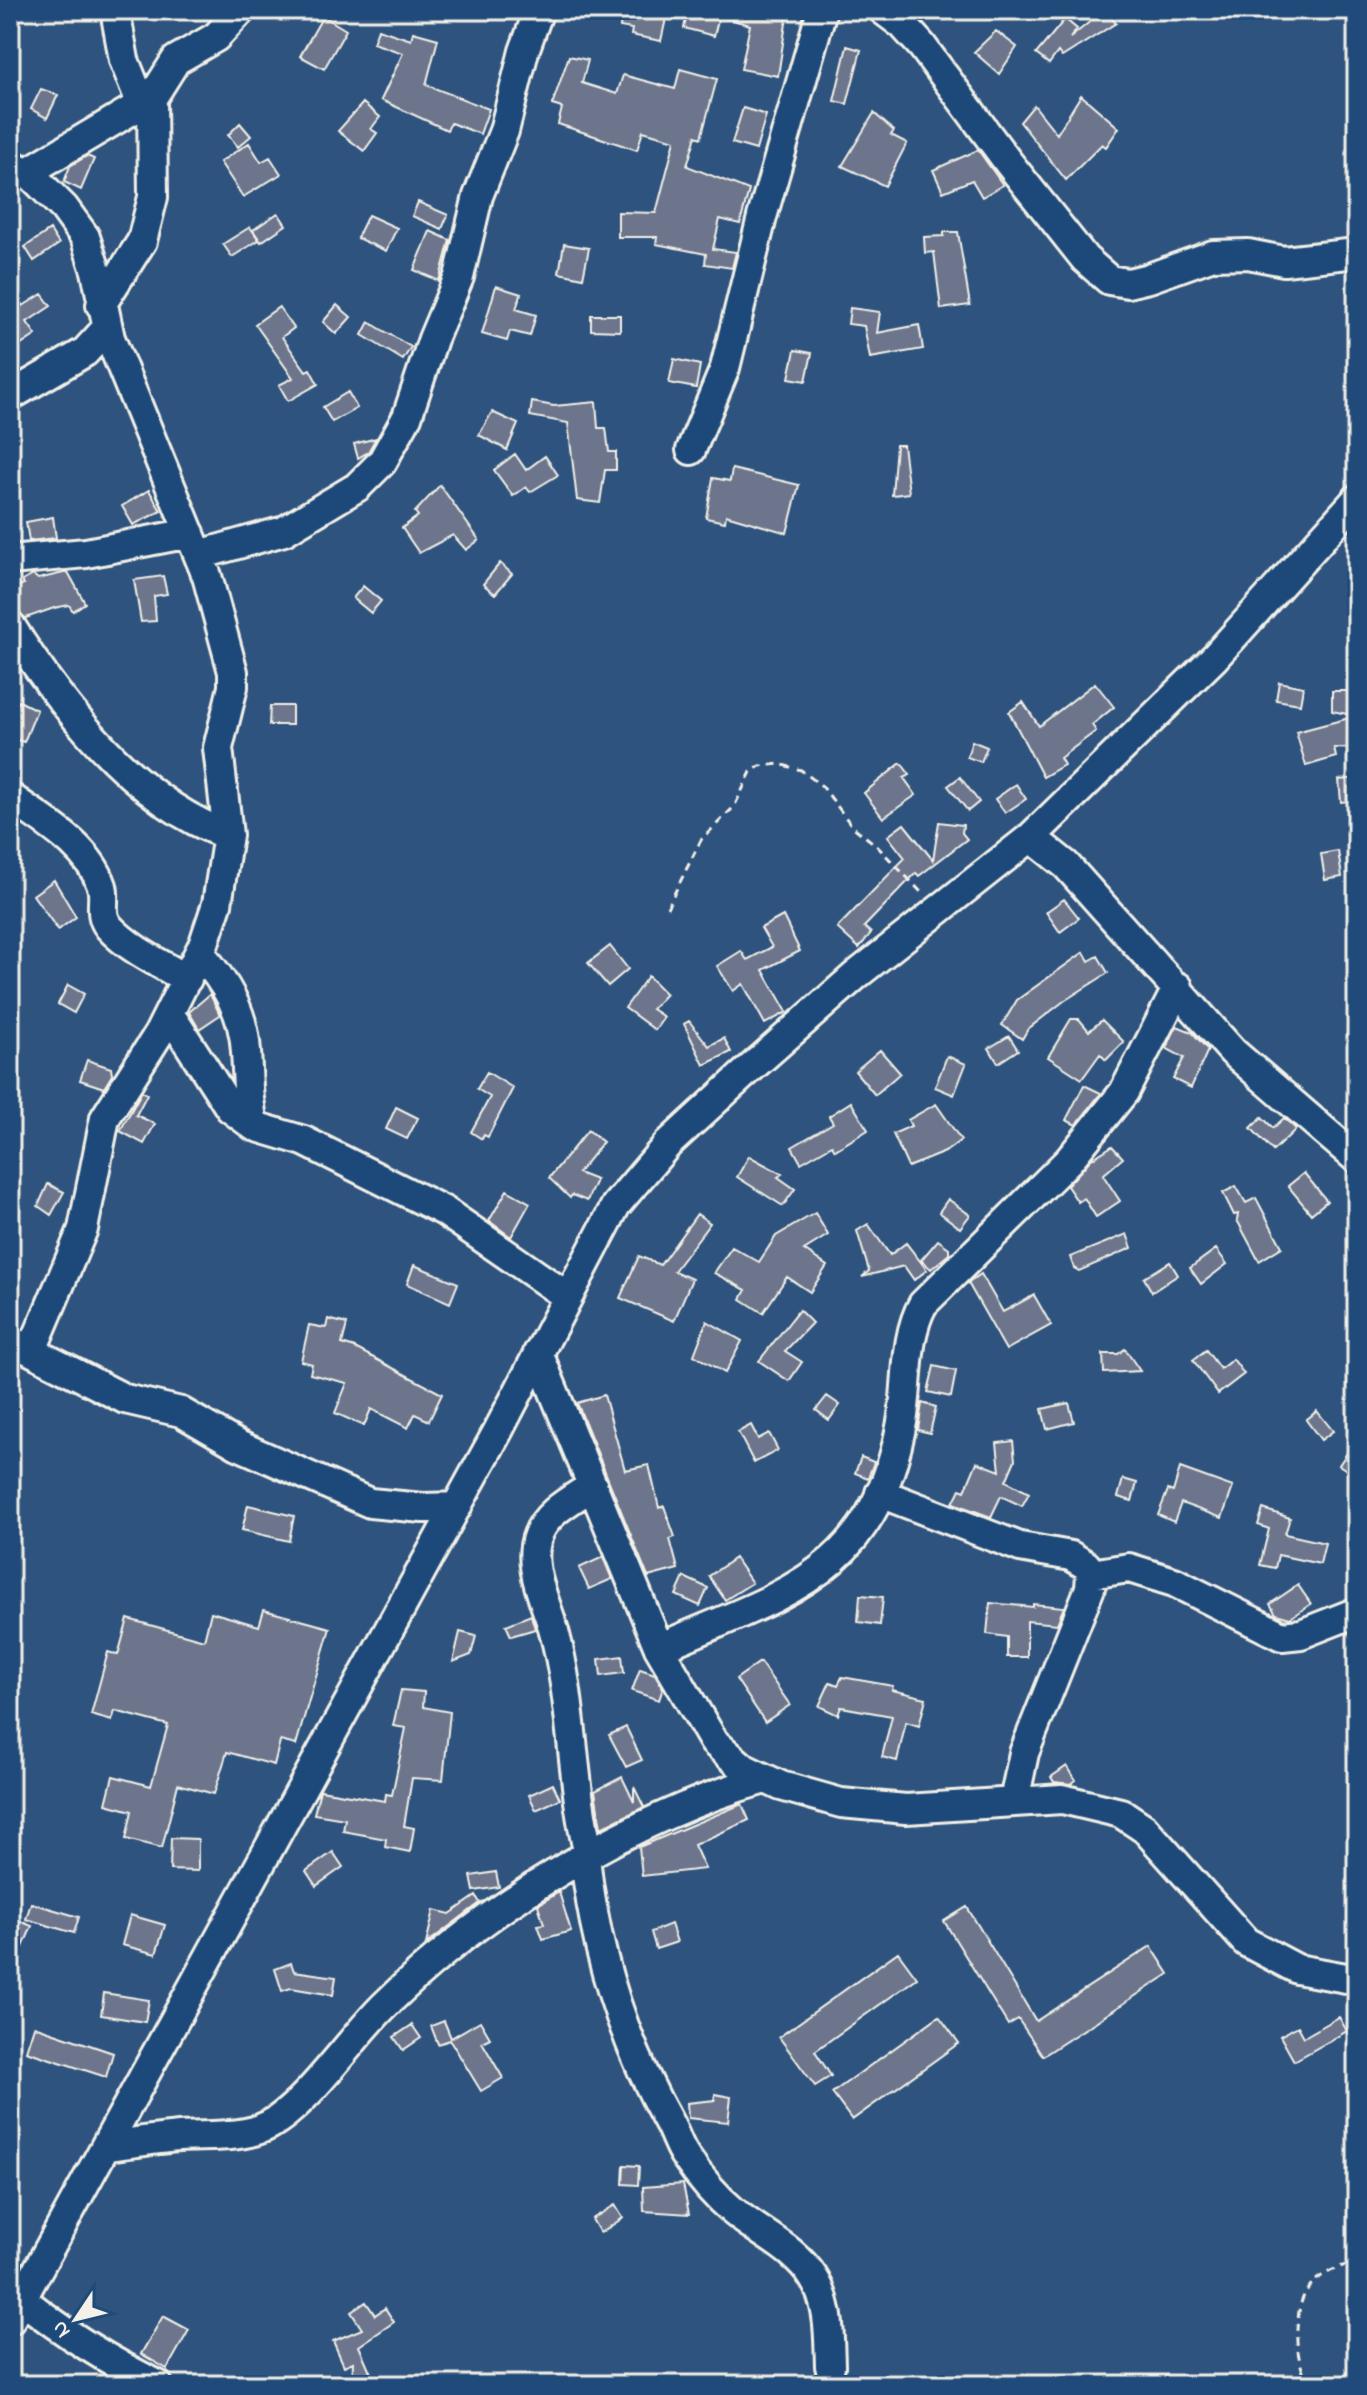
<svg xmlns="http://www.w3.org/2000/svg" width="1367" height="2395" viewBox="0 0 1367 2395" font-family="'Indie Flower',sans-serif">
  <rect width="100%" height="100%" fill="#2e537e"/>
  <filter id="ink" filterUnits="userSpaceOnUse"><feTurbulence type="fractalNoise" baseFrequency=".0125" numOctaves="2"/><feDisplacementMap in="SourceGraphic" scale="16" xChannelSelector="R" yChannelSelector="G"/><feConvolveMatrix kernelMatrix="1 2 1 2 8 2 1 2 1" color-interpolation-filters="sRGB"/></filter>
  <g filter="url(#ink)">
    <path fill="#6c758c" stroke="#f4f1e8" stroke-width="2" d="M622,10L667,14L661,41L631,35L632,29L620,27Z
      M688,10H752L767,15L768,10H788L778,76L741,69L750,25L719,16L714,36L684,28Z
      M1104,10L1116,23L1062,57L1058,52L1049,64L1036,54L1065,19L1077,29L1070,38Z
      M323,16L346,30L324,69L300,56Z
      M378,29L411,40L413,32L438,39L426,85L489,109L480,134L451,123L447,130L381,100L403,53L373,43Z
      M996,31L1017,47L999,74L974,52Z
      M847,46L861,50L847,104L834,101Z
      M569,56L588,60L582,83L617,94L623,75L675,89L680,69L717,79L701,138L696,136L687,166L749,190L740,224L720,219L713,249L736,252L732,268L705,264L706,254L656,244L657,237H618V212L656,213L675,140L643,131L637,150L558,124L562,108L552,105Z
      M41,89L58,95L47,118L31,109Z
      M1081,95L1119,128L1106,147L1102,144L1066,180L1020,122L1034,105L1057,134Z
      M363,103L380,117L371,129L377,133L364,151L338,131Z
      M743,108L766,115L756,150L732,143Z
      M874,113L894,131L891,135L907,143L885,186L842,166Z
      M240,123L251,136L238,147L228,135Z
      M249,143L261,162L270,157L281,174L243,197L220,162Z
      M978,150L1003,185L982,197L972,180L943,192L933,170Z
      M87,156L94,159L81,190L64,182L70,166Z
      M418,202L448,215L442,229L412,216Z
      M278,213L286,225L261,242L253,230Z
      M368,215L397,228L386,251L357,238Z
      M250,227L259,240L232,257L223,244Z
      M50,230L59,244L34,261L25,247Z
      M430,231L450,240L439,281L414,270Z
      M944,232H958L970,305L941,309L934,252L925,253L924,237L944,236Z
      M564,244L589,248L583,278L559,273Z
      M496,286L521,294L516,309L536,315L530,336L510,331L507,341L482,334Z
      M10,287L23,306L42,294L51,306L27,322L36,335L21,345L10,328Z
      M337,305L351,317L336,334L323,322Z
      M279,307L294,328L282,337L306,371L310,369L318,384L288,401L279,385L293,378L255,324Z
      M850,308L880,312L877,333L919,325L923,349L870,358L864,326L848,324Z
      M591,315H620V331L591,330Z
      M369,322L411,347L403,360L362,335Z
      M795,350L812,353L806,381L789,378Z
      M674,359L700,365L696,388L669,383Z
      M348,392L357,408L332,422L323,407Z
      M532,402L554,406L596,402L598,428H606L609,452H616V470H605L600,503L577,500L568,423L530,416Z
      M492,412L518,424L507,450L479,435Z
      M376,438L368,452L358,458L354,444Z
      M896,445H903L909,493L892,495Z
      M515,454L526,470L545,456L558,475L530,492L526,487L513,496L494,470Z
      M732,469L799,485L787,533L726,515L725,522L706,518L713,478L730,481Z
      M440,485L479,540L466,550L453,535L419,553L402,528L418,516L415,512Z
      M149,490L161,511L133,525L122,506Z
      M53,517L56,538L29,541L26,522Z
      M500,563L512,574L495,594L483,584Z
      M68,572L85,603L73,611L69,605L54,608L26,618L12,609L10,589L24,584L22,581L33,575L38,579Z
      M163,576L167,594L154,596L156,621L141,622L134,580Z
      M363,586L381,601L371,613L353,598Z
      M1279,682L1303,687L1300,704L1276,700Z
      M1095,683L1114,707L1092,725L1096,731L1060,758L1064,765L1043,777L1009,712L1023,702L1039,726Z
      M1332,691H1357V749L1334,748L1336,757L1306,766L1296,732L1357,716L1332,711Z
      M19,701L37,710L24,742L10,738V718Z
      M270,706H292V725H269Z
      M972,741L987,747L981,762L967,757Z
      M901,763L910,775L904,778L916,795L883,818L864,793Z
      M960,777L979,802L968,811L948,786Z
      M1357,778V800L1341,802L1339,780Z
      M1016,784L1026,799L1005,813L995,799Z
      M939,822L963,825L962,833L967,839L919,876L916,873L864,927L871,933L859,948L837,928L905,858L888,836L904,824L933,860Z
      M1338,851L1342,877L1325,880L1321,854Z
      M54,880L76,917L58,930L33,895Z
      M1064,899L1079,918L1060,932L1046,912Z
      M783,916L800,951L763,970L787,1012L765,1024L743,984L733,991L717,966L741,951L747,960L772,947L761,928Z
      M610,946L628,969L608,986L588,963Z
      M1084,952L1089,961L1098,956L1108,973L1064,1001L1028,1029L1022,1039L1002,1025L1017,1000Z
      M648,976L666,994L652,1009L664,1017L655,1030L625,1008Z
      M68,985L84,994L74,1013L58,1004Z
      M210,994L220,1015L199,1029L189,1012Z
      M1071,1019H1079L1089,1031L1102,1020L1124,1042L1106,1060L1100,1054L1082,1079L1048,1057Z
      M689,1021L709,1046L724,1038L731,1052L704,1065L684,1024Z
      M1177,1026L1192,1032L1208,1050L1191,1088L1173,1079L1184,1058L1166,1048Z
      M1009,1036L1018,1050L998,1063L989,1048Z
      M880,1050L900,1073L875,1095L855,1071Z
      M947,1056L966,1064L954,1095L935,1087Z
      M87,1060L111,1068L112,1075L104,1088L80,1080Z
      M487,1072L513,1088L488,1137L484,1135L482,1139L471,1132L490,1097L477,1089Z
      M1084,1085L1101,1093L1076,1125L1066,1120Z
      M142,1091L147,1094L136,1115L155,1124L144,1144L120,1131Z
      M851,1102L868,1130L835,1150L832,1145L801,1163L792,1147L833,1123L829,1116Z
      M936,1104L961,1140L945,1152L908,1167L893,1134L911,1126L908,1120Z
      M396,1107L418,1118L407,1139L386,1129Z
      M1262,1117L1273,1128L1284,1118L1296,1129L1273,1151L1251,1128Z
      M588,1130L603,1142L578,1173L596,1180L587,1201L572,1195L570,1198L549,1178Z
      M1112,1146L1123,1158L1103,1175L1120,1201L1096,1217L1084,1198L1078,1202L1067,1186L1090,1160Z
      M749,1156L782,1174L778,1177L795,1189L783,1206L737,1177Z
      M1304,1173L1327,1201L1311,1214L1288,1186Z
      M48,1184L64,1192L51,1215L38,1206Z
      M1236,1186L1246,1203L1256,1198L1282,1247L1259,1261L1237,1220L1238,1214L1234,1215L1223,1193Z
      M507,1190L530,1203L511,1237L489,1221Z
      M948,1199L970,1215L960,1228L939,1212Z
      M815,1213L828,1235L804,1250L827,1266L810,1292L787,1277L763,1313L741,1299L746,1290L714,1273L732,1247L759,1262L776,1236Z
      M697,1214L710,1223L674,1271L692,1279L674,1321L620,1298L639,1256L660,1265Z
      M868,1224L890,1255L906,1243L927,1270L914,1280L904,1266L862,1277L869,1271L857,1231Z
      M1127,1234L1132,1248L1079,1271L1074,1268L1070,1257Z
      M938,1240L949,1248V1254L931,1269L921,1260Z
      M1216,1249L1227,1264L1201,1284L1190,1268Z
      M1170,1262L1178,1275L1152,1292L1144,1278Z
      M414,1265L458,1283L450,1303L407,1284Z
      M981,1274L1003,1312L1034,1295L1051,1325L1006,1350L968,1283Z
      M799,1310L812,1323L785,1351L802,1362L789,1381L759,1361Z
      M328,1319L347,1324L342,1344L355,1348L442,1394L429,1421L415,1414L408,1428L371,1409L364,1426L335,1413L347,1383L310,1374L312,1364L301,1361L309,1325L326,1328Z
      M707,1321L742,1341L725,1373L694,1355Z
      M1125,1349L1140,1371L1104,1373L1103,1354H1118Z
      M1206,1350L1220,1369L1233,1359L1244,1374L1218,1394L1193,1360Z
      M934,1366L956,1371L951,1397L928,1392Z
      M604,1395L625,1470L649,1465L659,1508L664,1506L675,1537L670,1539L678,1569L648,1577L577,1403Z
      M827,1396L840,1405L829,1420L816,1410Z
      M922,1403L936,1407L930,1433L918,1430Z
      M1069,1403L1074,1422L1047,1429L1042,1409Z
      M1317,1411L1333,1431L1321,1440L1306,1420Z
      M751,1425L758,1439L769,1433L778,1450L754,1463L738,1432Z
      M1357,1438V1477L1339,1465Z
      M1013,1441L1015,1460L1006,1481L1029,1493L1022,1506L1001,1496L991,1517L953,1503L960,1489L965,1491L977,1462L1000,1471L997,1443Z
      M861,1457L874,1462L868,1478L855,1473Z
      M1180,1468L1233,1487L1222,1518L1181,1503L1174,1522L1158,1515L1168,1490L1173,1492Z
      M1123,1479L1137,1483L1132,1501L1118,1497Z
      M248,1505L294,1516L289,1541L242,1530Z
      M1263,1509L1290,1518L1285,1534L1325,1543L1320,1564L1278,1555L1275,1568L1260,1565L1269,1529L1258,1525Z
      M603,1557L612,1579L589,1589L579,1568Z
      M735,1558L752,1583L725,1600L709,1576Z
      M684,1577L708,1588L700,1606L676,1595Z
      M1298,1585L1311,1604L1290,1618L1276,1614L1270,1604Z
      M860,1595L883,1597L880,1625L858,1622Z
      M990,1603L1033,1607V1604L1064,1607L1057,1624L1027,1621V1657H1007V1637L987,1634Z
      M264,1610L330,1628L296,1745L280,1741L274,1765L227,1752L214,1794L178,1784L162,1848L126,1839L132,1811L106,1804L113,1776L151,1786L168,1725L115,1711L112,1721L91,1715L108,1652L118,1655L128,1619L204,1640L211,1612L259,1626Z
      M531,1615L535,1629L511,1636L506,1625Z
      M460,1632L476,1636L471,1655L453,1662Z
      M622,1656L624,1673L601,1676L599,1659Z
      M760,1662L790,1705L765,1722L736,1679Z
      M640,1669L655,1674L663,1688L659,1700L632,1691Z
      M842,1677L893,1686L892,1690L926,1698L919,1726L906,1722L897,1761L882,1757L892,1716L841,1707L838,1715L819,1706L830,1682L838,1685Z
      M401,1690L424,1692L423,1707L450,1712L443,1780L412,1778L404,1826L414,1828L410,1852L385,1847L386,1839L343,1831L345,1819L314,1814L320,1790L385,1801L386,1794L392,1795L406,1728L393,1726Z
      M626,1727L642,1760L626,1767L609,1735Z
      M1067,1766L1076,1780L1071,1784L1054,1782L1051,1777Z
      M622,1777L634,1802V1787L644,1807L601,1828L595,1791Z
      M553,1784L560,1799L536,1810L529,1795Z
      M742,1804L749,1820L694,1845L705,1869L642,1876L639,1847Z
      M171,1838L198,1839V1871L170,1870Z
      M333,1852L343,1867L316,1886L306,1871Z
      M496,1872L499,1887L474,1891L471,1876Z
      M559,1892L571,1931L543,1939L538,1925L544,1924L538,1905Z
      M476,1896L480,1903L426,1944L434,1910L450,1914Z
      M31,1903L79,1917L74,1933L26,1919Z
      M967,1907L1036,2021L1151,1946L1169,1974L1043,2056L1018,2019L1008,2025L944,1921Z
      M130,1915L165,1925L156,1954L122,1945Z
      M17,1920L32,1926L23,1947L10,1942Z
      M671,1924L677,1942L656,1949L651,1932Z
      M898,1952L917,1978L815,2051L831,2076L815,2086L779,2037Z
      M291,1963L294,1971L336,1977L333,1995L291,1988L282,1991L275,1969Z
      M104,1993L149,2000L145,2022L101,2015Z
      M939,2016L959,2043L852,2120L832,2093Z
      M1339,2017L1347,2031L1294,2061L1280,2036L1298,2026L1304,2037Z
      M444,2021L451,2038L480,2021L490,2038L482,2042L503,2078L481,2091L450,2040L438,2044L431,2026Z
      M412,2025L421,2038L403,2050L394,2037Z
      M34,2026L113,2053L106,2077L26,2051Z
      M715,2094L731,2097L728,2122L688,2118L687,2103L715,2100Z
      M624,2165L639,2166L638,2185L623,2184Z
      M683,2184L689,2214L644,2211L643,2187Z
      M615,2205L623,2218L600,2233L592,2219Z
      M366,2302L375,2315L385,2308L394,2322L359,2346L376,2385H352L353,2362L344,2366L333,2341L362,2329L351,2312Z
      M163,2316L189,2330L167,2369L141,2354Z"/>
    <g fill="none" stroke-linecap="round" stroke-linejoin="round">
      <defs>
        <path id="minor" d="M115,10L124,60L142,105
          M883,10L903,25L922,46L1008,162L1085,259L1109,280L1128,283L1149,278L1213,255L1248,254L1284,261L1357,253
          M10,163L34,178L64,208L85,237L96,271L110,338L207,576L233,672V687L218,748L228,835L217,904L204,943L158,1035L105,1118L83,1229L32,1350
          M26,173L152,98L176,60L216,37L241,10
          M101,305L142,241L153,197L152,98
          M10,396L85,352L107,328
          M691,450L725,368L762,217L822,10
          M199,555L284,531L357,487L382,462L407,417L433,339L459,277L478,196L504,131L524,51L539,10
          M10,560L86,553L190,533
          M10,625C60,705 136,803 228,835
          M10,797C43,821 88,845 102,886C106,900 98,914 109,927C129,949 161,964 187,979
          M1031,837L1066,865L1233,1052L1357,1159
          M200,953C225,982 244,1012 246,1052C248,1079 247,1100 254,1126
          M169,1013L230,1108L254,1126L304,1141L444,1211L568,1297
          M10,1340L125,1399L181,1412L238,1445L370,1503L423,1508L457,1507
          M538,1353L659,1648L714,1742L745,1769L781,1786L841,1803L906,1809L1062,1799L1121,1813L1145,1829L1246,1942L1297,1969L1357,1980
          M880,1493L1020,1547L1071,1556L1086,1565L1091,1574L1090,1588L1024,1753L1014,1801
          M1091,1574L1129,1568L1174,1582L1282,1636L1301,1634L1357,1612
          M659,1648C784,1593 874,1576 902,1422C909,1384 904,1338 923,1304L1069,1160L1124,1092L1178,987
          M589,1855C571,1781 574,1705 554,1631C546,1602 526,1565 538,1535C546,1512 573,1499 592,1486
          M585,1857C595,1953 622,2039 669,2123C675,2134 678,2146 685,2156C698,2175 715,2196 733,2211C759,2233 795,2248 813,2277C830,2303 829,2336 830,2366
          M107,2146C131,2143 155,2139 179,2137C207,2135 243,2139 269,2125C309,2103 352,2036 387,2003C485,1907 633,1816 765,1779
          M22,2299C65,2334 108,2361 158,2385
          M10,2320L498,1431L616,1205L668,1144L743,1075L855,976L1031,837L1215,657L1357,499"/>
      </defs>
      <use href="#minor" stroke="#f4f1e8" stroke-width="34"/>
      <path stroke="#f4f1e8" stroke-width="3" stroke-dasharray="8 6" stroke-linecap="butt" d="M667,908L701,840L734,807L751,772L760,766L779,764L801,770L822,786L852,826L876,845L922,893
        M1309,2385C1300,2368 1296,2349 1297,2330C1299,2285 1315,2275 1357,2261"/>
      <use href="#minor" stroke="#1f4a7a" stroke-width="28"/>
    </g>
  </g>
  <rect width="1367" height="2395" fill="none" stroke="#1f4a7a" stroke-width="40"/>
  <rect x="20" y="20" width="1327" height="2355" fill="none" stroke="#f4f1e8" stroke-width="3" filter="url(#ink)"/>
  <g transform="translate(76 2319) rotate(235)" stroke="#1f4a7a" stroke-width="6" paint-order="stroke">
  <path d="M0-6L14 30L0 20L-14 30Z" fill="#f4f1e8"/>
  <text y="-12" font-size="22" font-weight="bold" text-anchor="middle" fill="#f4f1e8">N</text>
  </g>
</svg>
